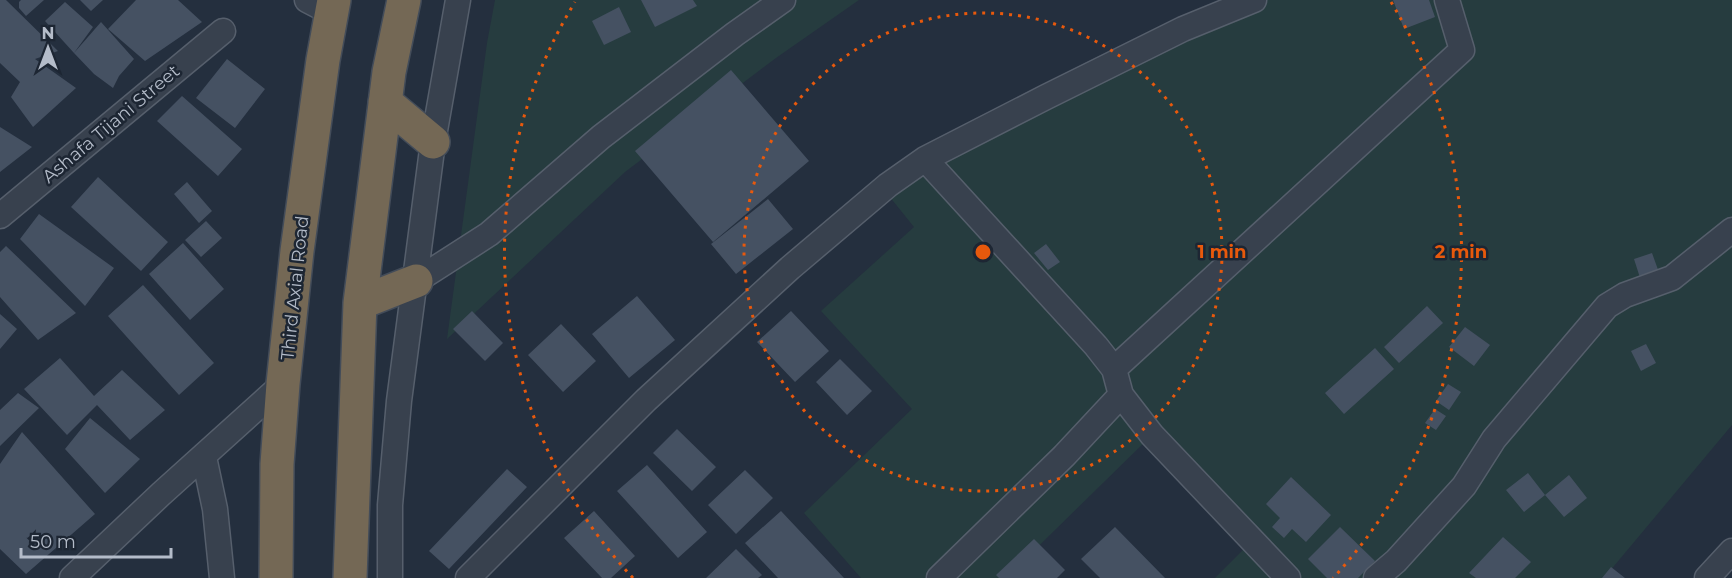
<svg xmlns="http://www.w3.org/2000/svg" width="1732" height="578" viewBox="0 0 1732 578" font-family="Montserrat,sans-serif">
  <rect width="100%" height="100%" fill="#242f3e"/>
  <path fill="#263c3f" d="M495,0H859L776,58L625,172L447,339L487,43Z
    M1254,0H1732V425L1604,578H1215L1252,541L1152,435L1006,578H861L804,513L912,409L821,311L914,227L889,196C1002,117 1130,60 1254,0Z"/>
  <path fill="#455162" d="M0,0H6L58,51L35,59L76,88L33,127L11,97L20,82L0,63Z
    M21,0H44L26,16L19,8V2Z
    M80,0H103L91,11Z
    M136,0H178L202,22L145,61L108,29Z
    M641,0H693L697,6L655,27Z
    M1393,0H1429L1435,17L1404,29Z
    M65,2L93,27L74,53L45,21Z
    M619,7L631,32L604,45L592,21Z
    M101,22L134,59L119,76L113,88L94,74L74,53Z
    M227,59L265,89L235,128L196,98Z
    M731,70L809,161L713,242L635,151Z
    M182,96L242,149L218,176L157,121Z
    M0,127L32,147L0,172Z
    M98,177L168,242L141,271L71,207Z
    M187,182L212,211L199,223L174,194Z
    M768,199L793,229L736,274L711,244Z
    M39,214L114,268L85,306L20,239Z
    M206,221L222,238L201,257L185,240Z
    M183,243L224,289L190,320L149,274Z
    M1046,244L1060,262L1048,270L1034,253Z
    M6,246L76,313L38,340L0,297V252Z
    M1652,253L1661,278L1642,284L1634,259Z
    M143,285L214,363L179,395L108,316Z
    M637,296L675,340L629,378L592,334Z
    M1427,306L1443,323L1399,363L1384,347Z
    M472,311L503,343L485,361L453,329Z
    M791,311L829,351L795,382L757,342Z
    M0,314L17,329L0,349Z
    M561,324L596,361L563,392L528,355Z
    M1465,327L1490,345L1474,366L1449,347Z
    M1646,344L1656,363L1641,371L1631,351Z
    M1375,348L1394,369L1344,414L1325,393Z
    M60,358L94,396L122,370L165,410L130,440L97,405L67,435L24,389Z
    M840,359L872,391L847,415L816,382Z
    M1448,384L1461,392L1449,410L1436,401Z
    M18,393L39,408L0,446V410Z
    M1435,409L1446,416L1436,430L1425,423Z
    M90,418L140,459L105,493L65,449Z
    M677,429L716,467L692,491L653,453Z
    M22,432L95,514L26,574L0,549V464Z
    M647,465L707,532L678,558L617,491Z
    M507,469L527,487L449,569L429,551Z
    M745,470L773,498L736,534L708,505Z
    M1528,473L1545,495L1569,475L1587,498L1564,517L1545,495L1524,512L1506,490Z
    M1291,477L1331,515L1306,542L1292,529L1284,538L1272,527L1280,518L1266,504Z
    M594,511L635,556L611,578H602L564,538Z
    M781,511L844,578H778L745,543Z
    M1115,527L1165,578H1100L1081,559Z
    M1340,527L1375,561L1358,578H1327L1308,559Z
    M1503,537L1531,562L1515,578H1476L1469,573Z
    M1034,539L1065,570L1057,578H999L996,575Z
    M736,549L762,575L758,578H706Z
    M1611,567L1625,578H1602Z"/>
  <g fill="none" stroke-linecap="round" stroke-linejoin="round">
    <defs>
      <path id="minor" d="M307,0L332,13
        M925,159L1096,346L1114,369L1121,395L1064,456L939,578
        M0,216L223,31
        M416,281L489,234L601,137L735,34L783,0
        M1114,369L1462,50L1447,0
        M1121,395L1152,435L1288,578
        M204,457L215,509L222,578
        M72,578L161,494L283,384
        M390,578V505L399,401L433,142L458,0
        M468,578L646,400L790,268L888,185L925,159L1046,97L1183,29L1254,0
        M1376,578L1396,561L1464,486L1494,439L1607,306L1625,295L1672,278L1732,230
        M1707,578L1732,551"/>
      <path id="highway" d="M385,102L433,142
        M360,303L416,281
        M276,578L277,464L283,384L297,251L323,60L334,0
        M350,578L360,303L389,72L404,0"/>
    </defs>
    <use href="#minor" stroke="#565f6c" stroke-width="27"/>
    <use href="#highway" stroke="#434c59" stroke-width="36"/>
    <use href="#minor" stroke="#38414e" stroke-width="24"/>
    <use href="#highway" stroke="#746855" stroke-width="33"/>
  </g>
  <g fill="none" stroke="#e8590c" stroke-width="3" stroke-dasharray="3 6">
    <circle cx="983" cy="252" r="239"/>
    <path d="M633 578A478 478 0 0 1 575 2M1391 2A478 478 0 0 1 1333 578"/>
  </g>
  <g text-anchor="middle" stroke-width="5" stroke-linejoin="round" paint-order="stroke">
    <g font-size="18" fill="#b4bcc9" stroke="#1d2633">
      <text transform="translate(111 124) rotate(-40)" y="6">Ashafa Tijani Street</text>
      <text transform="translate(295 288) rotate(-84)" y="6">Third Axial Road</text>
    </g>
  </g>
  <circle cx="983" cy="252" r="9" fill="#e8590c" stroke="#1d2633" stroke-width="3"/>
  <g font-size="18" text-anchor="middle" font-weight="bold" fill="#e8590c" stroke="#1d2633" stroke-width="5" stroke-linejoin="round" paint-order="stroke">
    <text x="1222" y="258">1 min</text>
    <text x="1461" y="258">2 min</text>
  </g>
  <g transform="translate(48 48)" stroke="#1d2633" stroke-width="4.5" paint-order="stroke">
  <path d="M0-4.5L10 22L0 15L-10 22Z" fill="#b4bcc9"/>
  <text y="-9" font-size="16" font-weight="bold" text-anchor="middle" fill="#b4bcc9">N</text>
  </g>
  <path d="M21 548v9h150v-9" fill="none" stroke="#b4bcc9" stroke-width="3"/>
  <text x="30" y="548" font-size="18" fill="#b4bcc9" stroke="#1d2633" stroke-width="4.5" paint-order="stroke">50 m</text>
</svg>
